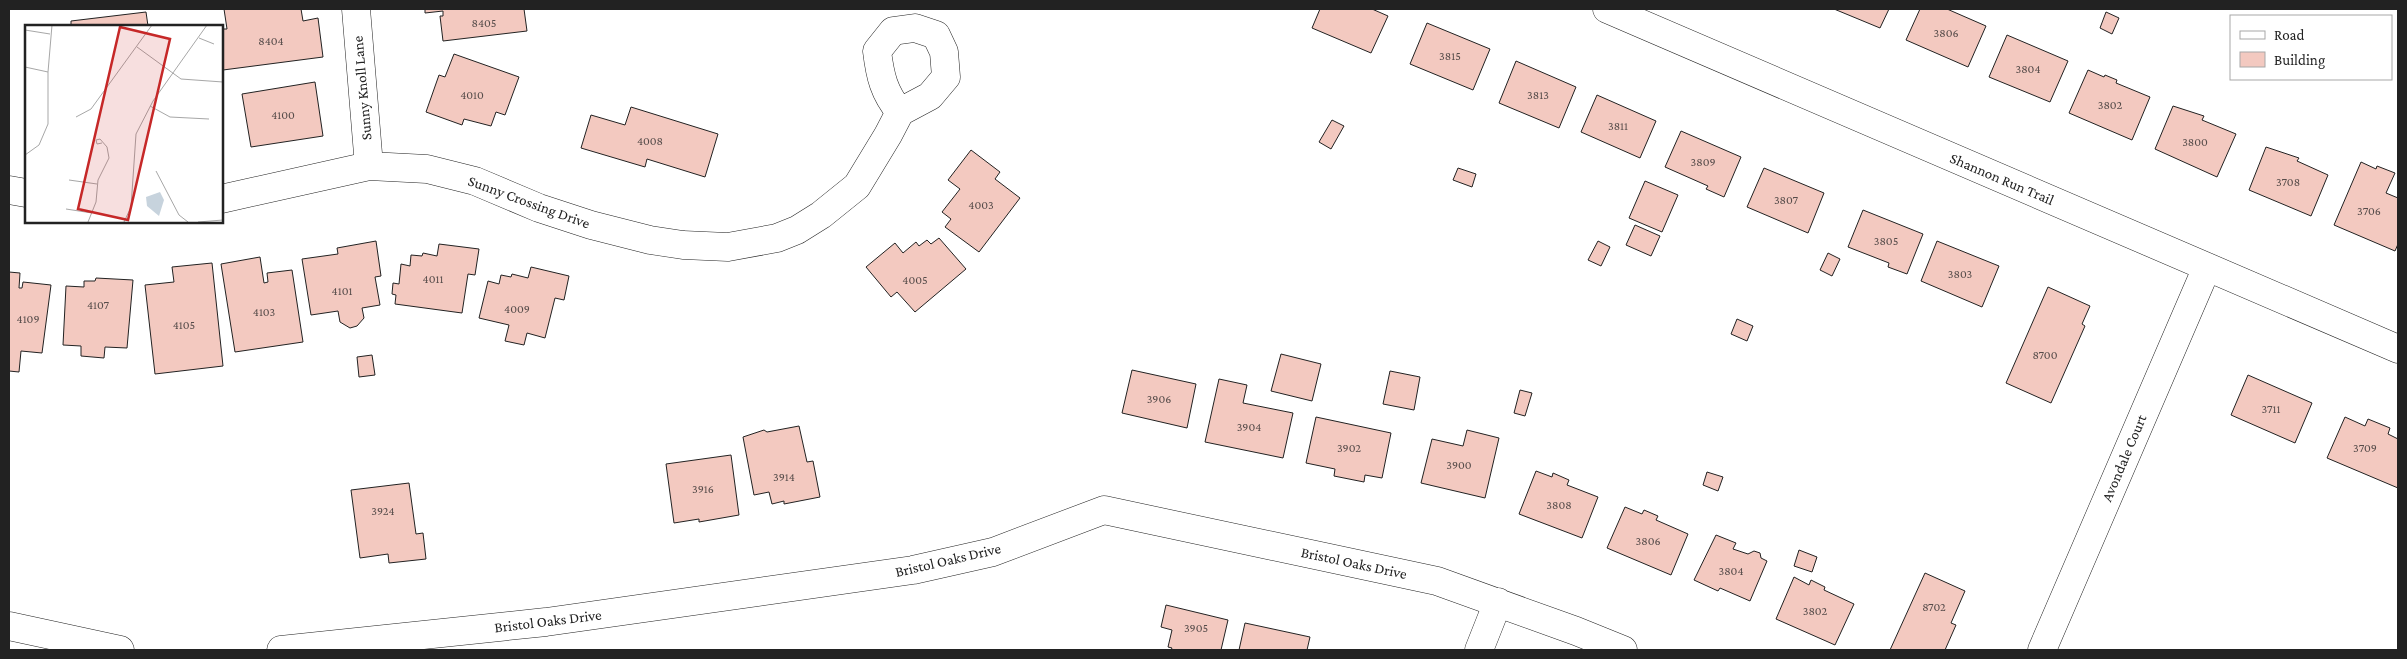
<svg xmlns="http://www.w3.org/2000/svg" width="2407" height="659" viewBox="0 0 2407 659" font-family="'Crimson Pro',serif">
  <rect width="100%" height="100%" fill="#fff"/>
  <path fill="#f3c9c0" stroke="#222" d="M224,9H301L303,21L318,18L323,57L223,70L221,29H227Z
    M425,9H524L527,31L443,41L440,16H443V11L425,13Z
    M1320,9H1372L1388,16L1371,53L1312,28Z
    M1834,9H1889L1880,28Z
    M1920,9H1947L1986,26L1968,67L1906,40Z
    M146,12L148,26H71V21Z
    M2106,12L2119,18L2112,34L2100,28Z
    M1427,23L1490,49L1473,90L1410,64Z
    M2007,35L2068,61L2050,102L1989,77Z
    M454,54L519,77L505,115L496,112L491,126L464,119L462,125L426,112L439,75L445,77Z
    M1516,61L1576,87L1559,128L1499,103Z
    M2088,70L2104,77L2105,75L2117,80L2116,83L2150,97L2132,140L2069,113Z
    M315,82L323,136L251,147L242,94Z
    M1597,95L1656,121L1640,158L1581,132Z
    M2173,106L2204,116L2202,120L2236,134L2217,177L2155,149Z
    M631,107L718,134L705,177L647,159L645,167L581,148L591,115L625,125Z
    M1332,120L1344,126L1331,149L1319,142Z
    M1681,131L1741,157L1724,197L1706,189L1708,186L1665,167Z
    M2266,147L2299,158L2297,161L2328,175L2311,216L2249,190Z
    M971,150L1000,172L995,179L1020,198L979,252L945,227L951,219L942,212L960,189L948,180Z
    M2361,162L2376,169L2377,166L2395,173L2386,193L2398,198V244L2395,251L2334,225Z
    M1458,168L1476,174L1472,187L1453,180Z
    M1764,168L1824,193L1808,233L1747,207Z
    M1645,181L1678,195L1662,232L1629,218Z
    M1863,210L1923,234L1907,274L1888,267L1889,263L1848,247Z
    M1635,225L1660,236L1651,256L1626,245Z
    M939,238L966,269L915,312L897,292L891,297L866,267L895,243L903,253L916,242L919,246L927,240L931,244Z
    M376,241L381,276L375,277L380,305L362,308L364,318L357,326L350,328L340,322L338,311L311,315L302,259L338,254L337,248Z
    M1598,241L1610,247L1601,266L1588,260Z
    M1937,241L1999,266L1982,307L1921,281Z
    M439,244L479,249L475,275L468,274L462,313L395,304L396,295L392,294L393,283L399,284L401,264L410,266L411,255L422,256L423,253L437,256Z
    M1828,253L1840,259L1832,276L1820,270Z
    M260,257L264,283L268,282L267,273L292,270L303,342L235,352L221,264Z
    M212,263L223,366L155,374L145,285L174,282L172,267Z
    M531,267L569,276L564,300L555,298L545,338L527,333L524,345L505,341L509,325L479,318L488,281L499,284L501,275L511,277L512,274L528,278Z
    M9,272L20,273L19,288H22L23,282L51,285L42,353L21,351L19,372L9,371Z
    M96,278L133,280L127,348L105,347L104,358L81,356V346L63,345L66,286L84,287V281H95Z
    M2048,287L2090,306L2082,324L2085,326L2051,403L2006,383Z
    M1737,319L1753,326L1747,341L1731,334Z
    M1281,354L1321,364L1312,401L1271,391Z
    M372,355L375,375L359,377L357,357Z
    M1132,370L1196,384L1187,428L1122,413Z
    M1390,371L1420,377L1414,410L1383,404Z
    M2248,375L2312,403L2295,443L2231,415Z
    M1219,379L1247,385L1243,403L1293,413L1283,458L1205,442Z
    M1520,390L1532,393L1525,416L1514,413Z
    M1316,417L1391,433L1382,478L1365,475L1364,482L1334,476L1335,469L1306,463Z
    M2345,417L2365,426L2368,419L2390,428L2388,434L2398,439V488L2327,458Z
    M799,426L807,462L813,461L820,497L784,504V501L772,504L769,492L754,495L743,437L764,430L767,432Z
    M1467,430L1499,438L1485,498L1421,483L1432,439L1463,446Z
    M731,455L739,515L699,522V519L674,523L666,464Z
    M1536,471L1552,477L1553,473L1569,480L1567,485L1598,497L1582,538L1519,514Z
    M1707,472L1723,477L1718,491L1703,485Z
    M409,483L416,534L423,533L426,559L389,563L388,554L360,558L351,490Z
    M1625,507L1642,514L1644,510L1658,516L1656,520L1688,534L1671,575L1607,548Z
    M1716,535L1736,543L1733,549L1748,554L1754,551L1760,553L1761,558L1767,561L1750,601L1720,588L1718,591L1694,580Z
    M1799,550L1817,557L1812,572L1794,566Z
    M1925,573L1965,591L1951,623L1956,625L1945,650H1890Z
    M1794,577L1809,585L1811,580L1825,587L1824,590L1854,604L1835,645L1776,619Z
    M1166,605L1228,620L1221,650H1171L1172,648L1168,647L1172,630L1161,627Z
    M1245,623L1310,637L1307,650H1239Z"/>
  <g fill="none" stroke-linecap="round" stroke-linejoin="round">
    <defs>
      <path id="street" d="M356,9L369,166
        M1607,9L2398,349
        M9,190L26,193
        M221,199L369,166L427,169L475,181L539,208L591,225L650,240L683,245L728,247L777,238L797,230L821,215L857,186L888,135L900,112L930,96L946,77L944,52L936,35L915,28L893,31L877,51C880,76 884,93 900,112
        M9,626L120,650
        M281,650L546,622L913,570L993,552L1104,510L1437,581L1576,631L1623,650
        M1479,650L1498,602
        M2042,650L2207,267"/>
    </defs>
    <use href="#street" stroke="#222" stroke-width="29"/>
    <use href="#street" stroke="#fff" stroke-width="28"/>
  </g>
  <g text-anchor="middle" stroke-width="4" stroke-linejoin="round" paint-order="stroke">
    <g font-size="12" fill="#564c4a">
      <text x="484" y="27">8405</text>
      <text x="1946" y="37">3806</text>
      <text x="271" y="45">8404</text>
      <text x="1450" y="60">3815</text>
      <text x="2028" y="73">3804</text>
      <text x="472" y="99">4010</text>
      <text x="1538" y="99">3813</text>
      <text x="2110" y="109">3802</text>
      <text x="283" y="119">4100</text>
      <text x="1618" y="130">3811</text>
      <text x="650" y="145">4008</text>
      <text x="2195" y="146">3800</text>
      <text x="1703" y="166">3809</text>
      <text x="2288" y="186">3708</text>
      <text x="1786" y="204">3807</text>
      <text x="981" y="209">4003</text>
      <text x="2369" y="215">3706</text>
      <text x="1886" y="245">3805</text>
      <text x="1960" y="278">3803</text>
      <text x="433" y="283">4011</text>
      <text x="915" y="284">4005</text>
      <text x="342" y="295">4101</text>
      <text x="98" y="309">4107</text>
      <text x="517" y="313">4009</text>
      <text x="264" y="316">4103</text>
      <text x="28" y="323">4109</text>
      <text x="184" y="329">4105</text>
      <text x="2045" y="359">8700</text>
      <text x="1159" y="403">3906</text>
      <text x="2271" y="413">3711</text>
      <text x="1249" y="431">3904</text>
      <text x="1349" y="452">3902</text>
      <text x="2365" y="452">3709</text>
      <text x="1459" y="469">3900</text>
      <text x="784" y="481">3914</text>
      <text x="703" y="493">3916</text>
      <text x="1559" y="509">3808</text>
      <text x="383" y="515">3924</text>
      <text x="1648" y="545">3806</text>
      <text x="1731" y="575">3804</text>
      <text x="1934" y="611">8702</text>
      <text x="1815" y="615">3802</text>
      <text x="1196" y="632">3905</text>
    </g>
    <g font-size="15" fill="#222" stroke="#fff">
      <text transform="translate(362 88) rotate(-95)" y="5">Sunny Knoll Lane</text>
      <text transform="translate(2002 179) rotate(23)" y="5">Shannon Run Trail</text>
      <text transform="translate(529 202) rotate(20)" y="5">Sunny Crossing Drive</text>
      <text transform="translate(2124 458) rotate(-67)" y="5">Avondale Court</text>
      <text transform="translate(948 560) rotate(-13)" y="5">Bristol Oaks Drive</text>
      <text transform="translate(1354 563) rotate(12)" y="5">Bristol Oaks Drive</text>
      <text transform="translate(548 621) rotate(-7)" y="5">Bristol Oaks Drive</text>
    </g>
  </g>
  <g transform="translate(25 25)">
    <rect width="198" height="198" fill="#fff"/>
    <path d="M135,167L139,175L134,191L122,181L121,172Z" fill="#c7d3dd"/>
    <path fill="none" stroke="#a7a7a7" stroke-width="1" d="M0,5L25,9M174,13L189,19M112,22L156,54L198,57M0,42L23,47M125,81L145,92L184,94M51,92L66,84L127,0M0,130L14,120L23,99V47L27,0M131,146L154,190L163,197M44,155L72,159M41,184L67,188M63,197L71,177L73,155L84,133L82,122L75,114L71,115L72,119L77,118M99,197L106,182L111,109L128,76L182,0M173,197L198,195"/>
    <path fill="#c62828" fill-opacity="0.15" stroke="#c62828" stroke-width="2.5" d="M95,2L145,14L103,195L53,184Z"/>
    <rect width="198" height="198" fill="none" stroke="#222" stroke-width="2.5"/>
  </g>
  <rect width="2407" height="659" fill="none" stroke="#222222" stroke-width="20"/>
  <rect x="2230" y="15" width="162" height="65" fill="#ffffff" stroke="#a7a7a7"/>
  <rect x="2240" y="31" width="25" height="8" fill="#ffffff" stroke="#a7a7a7"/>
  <text x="2274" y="40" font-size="15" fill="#222222">Road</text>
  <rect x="2240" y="52" width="25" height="15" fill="#f3c9c0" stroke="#a7a7a7"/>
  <text x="2274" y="65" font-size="15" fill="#222222">Building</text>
</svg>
